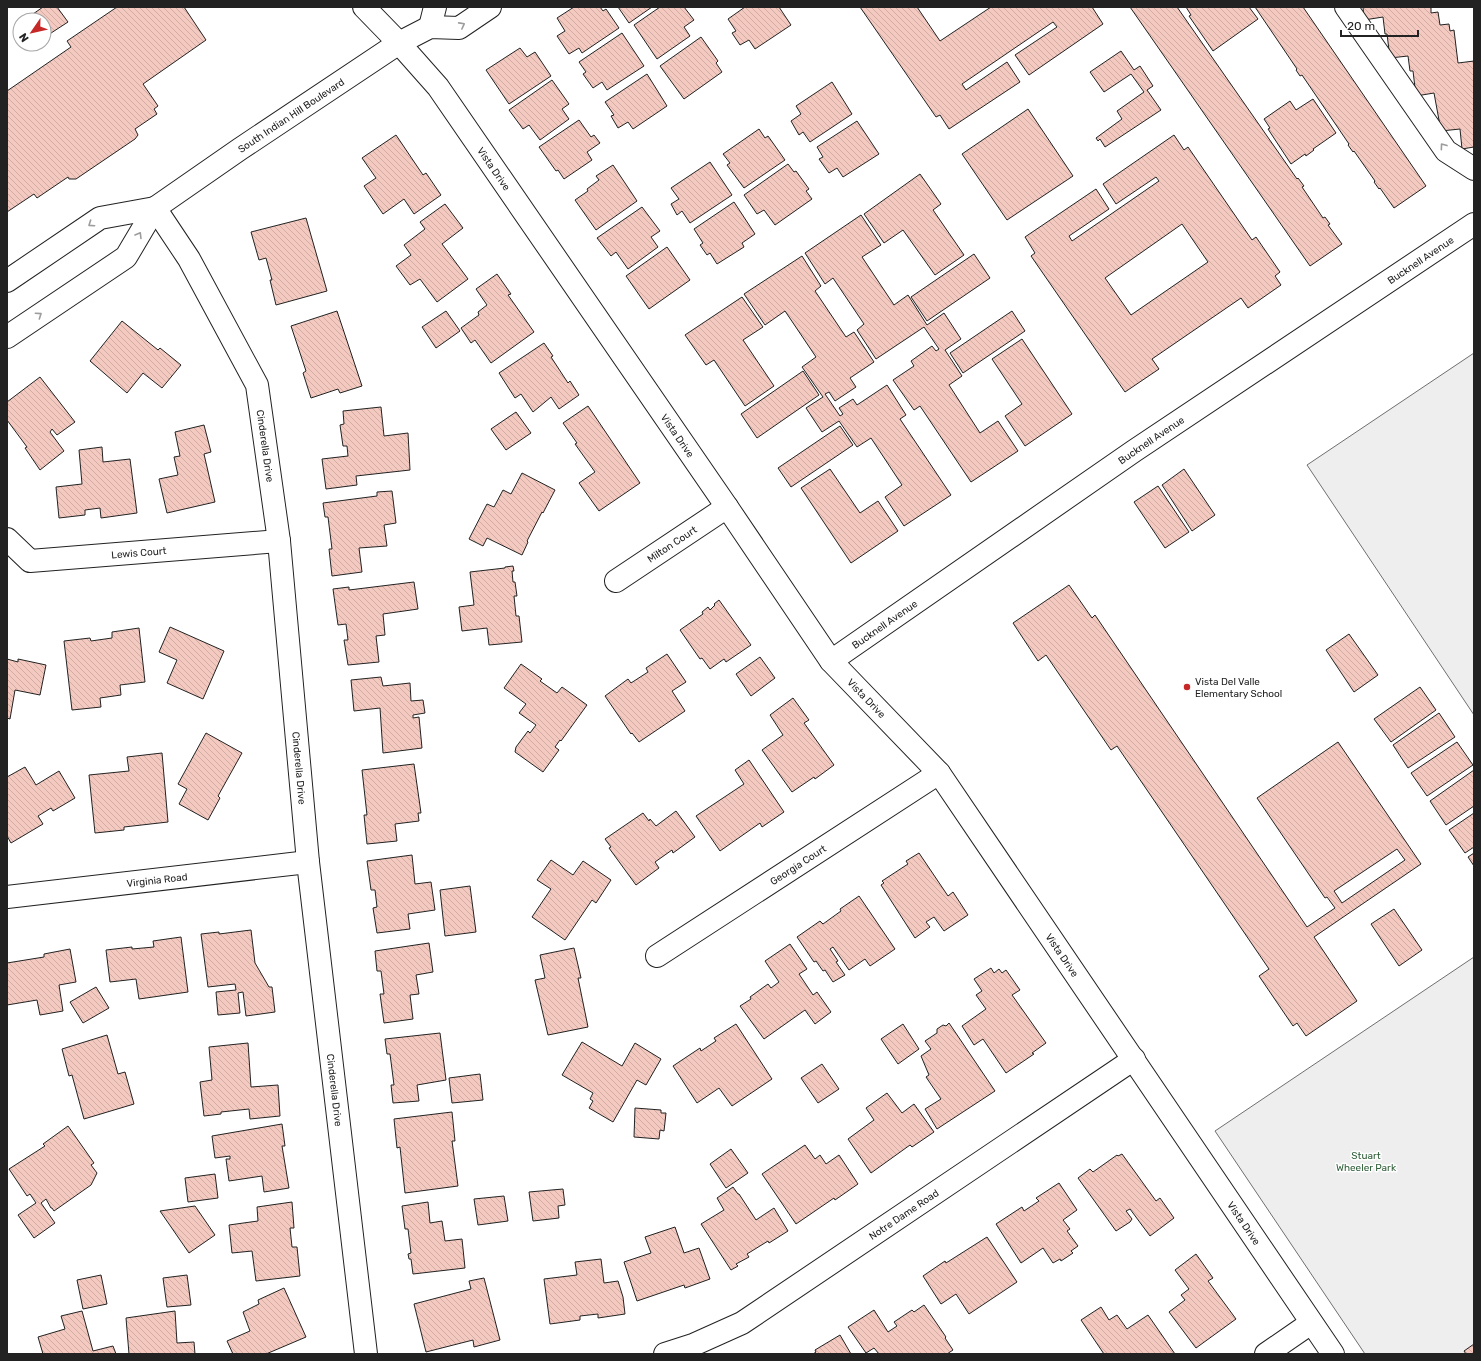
<svg xmlns="http://www.w3.org/2000/svg" width="1481" height="1361" viewBox="0 0 1481 1361" font-family="Rubik,sans-serif">
  <defs>
    <pattern id="building-back-hatch" width="6" height="6" patternUnits="userSpaceOnUse"><rect width="6" height="6" fill="#f3c9c0"/><path d="M-1 5l2 2M0 0l6 6M5-1l2 2" fill="none" stroke="#d0aca5"/></pattern>
  </defs>
  <rect width="100%" height="100%" fill="#fff"/>
  <path fill="#eee" stroke="#6f6f6f" d="M1474,353V715L1307,465Z
    M1474,957V1354H1365L1215,1131Z"/>
  <path fill="url(#building-back-hatch)" stroke="#222" fill-rule="evenodd" d="M43,7H57L68,22L48,35L44,30V20H37L33,14Z
    M117,7H184L206,40L143,84L158,106L154,109L157,114L135,129L138,135L135,139L76,179H69L68,177L37,198L34,194L7,212V91L71,47L67,41Z
    M574,7H600L603,11L606,9L619,28L582,53L579,48L569,54L557,36L565,31L557,18Z
    M618,7H652L629,23Z
    M660,7H684L694,20L684,27L690,36L657,59L634,25Z
    M745,7H779L791,25L755,49L749,40L740,45L732,33L736,31L728,19Z
    M860,7H917L940,41L991,7H1092L1103,24L1029,75L1015,55L1057,27L1053,22L962,84L966,90L1007,62L1020,82L949,129L940,115L936,117Z
    M1130,7H1177L1297,179L1298,178L1304,186L1302,187L1323,218L1325,217L1330,224L1328,225L1342,244L1310,266Z
    M1186,7H1249L1258,19L1213,51L1189,16L1191,15Z
    M1255,7H1303L1426,186L1394,208L1380,188L1379,189L1374,182L1375,181L1354,151L1353,152L1348,145L1349,144L1302,75L1300,76L1296,70L1297,69Z
    M1363,7H1431V13L1438,12L1440,25L1449,24L1450,31L1454,30L1458,63L1474,61V147L1462,149L1460,129L1441,131L1434,93L1416,96L1413,71H1410L1408,56L1390,58L1387,34H1385L1383,17L1364,20Z
    M622,33L644,66L607,90L602,82L593,88L583,74L586,72L579,62Z
    M701,37L718,61L716,63L722,72L684,99L660,66Z
    M520,48L527,57L535,52L551,76L509,104L486,70Z
    M1121,51L1134,70L1140,66L1153,86L1147,90L1161,110L1105,147L1100,139L1098,141L1096,138L1122,119L1117,111L1144,92L1131,74L1104,92L1090,72Z
    M647,74L667,106L633,129L628,122L618,128L611,116L614,115L605,102Z
    M552,80L569,104L562,109L569,119L540,140L529,125L523,129L509,110Z
    M832,82L852,114L810,142L803,132L799,135L791,121L801,114L796,106Z
    M1313,99L1336,133L1313,149L1314,150L1306,156L1305,154L1291,164L1268,129L1270,128L1264,119L1290,101L1296,110Z
    M1028,109L1073,176L1007,220L962,154Z
    M579,120L591,137L594,135L600,143L587,152L592,160L564,179L558,170L556,171L539,147Z
    M857,121L879,154L843,177L837,168L829,173L819,159L823,157L817,147Z
    M759,129L765,138L768,136L785,160L744,188L727,165L730,163L723,154Z
    M396,135L423,175L426,173L441,195L414,214L404,199L383,214L364,186L376,178L362,158Z
    M1174,135L1184,150L1188,147L1252,240L1256,237L1280,272L1275,276L1281,285L1248,308L1241,298L1152,359L1159,369L1125,392L1031,256L1035,253L1025,237L1096,189L1109,209L1069,236L1072,241L1159,181L1156,177L1116,204L1103,184ZM1182,224L1208,262L1131,315L1105,278Z
    M710,162L732,195L690,223L682,211L677,215L671,204L679,199L671,188Z
    M788,164L794,172L796,171L809,189L806,191L812,199L775,225L764,210L757,214L744,195Z
    M613,165L637,201L596,230L575,200L588,191L587,189L599,180L596,176Z
    M920,174L941,204L933,210L964,255L935,275L903,230L884,243L864,214Z
    M734,202L755,234L742,243L744,247L717,264L710,253L707,255L700,245L703,243L694,229Z
    M445,204L463,228L442,244L468,279L437,302L420,279L410,285L396,266L411,255L404,245L425,229L420,222Z
    M642,207L660,231L651,237L658,247L628,269L616,252L611,256L597,238Z
    M861,215L881,245L862,257L894,305L908,295L927,325L944,313L961,339L945,350L962,376L949,385L980,433L998,421L1018,451L971,482L920,406L914,410L893,380L914,366L911,361L932,346L936,351L939,349L924,327L876,359L857,330L864,324L833,278L825,284L805,253Z
    M306,218L327,291L276,305L270,280H272L266,258L259,260L251,232Z
    M667,247L690,280L649,309L626,276Z
    M974,254L990,278L927,321L911,297Z
    M802,256L821,286L815,291L846,337L854,332L874,362L850,378L856,387L835,401L829,392L825,394L840,416L843,414L839,408L853,399L857,405L887,385L906,415L900,419L951,495L904,526L885,497L902,485L871,438L857,447L839,421L822,432L806,408L823,397L802,367L816,357L785,311L765,325L744,294Z
    M497,274L511,294L508,295L534,332L491,363L475,340L471,343L461,328L479,315L478,312L487,305L476,289Z
    M742,297L763,327L743,340L774,386L745,406L714,360L706,365L685,335Z
    M337,311L362,386L340,393L338,389L311,398L303,373L306,371L291,326Z
    M446,311L460,331L436,348L422,327Z
    M1012,311L1025,331L963,373L950,353Z
    M122,321L158,350L160,348L181,365L162,388L143,373L127,393L90,361Z
    M1022,339L1072,414L1025,446L1005,416L1022,404L992,359Z
    M544,343L553,356L551,357L568,383L570,381L579,395L559,409L551,397L533,412L521,394L515,398L499,373Z
    M803,371L819,395L757,438L741,414Z
    M40,377L75,422L57,435L52,429L50,432L64,451L40,470L25,448L27,447L7,420V402Z
    M588,406L640,483L599,511L579,483L595,472L575,444L577,443L563,423Z
    M381,407L384,436L408,433L410,470L356,476L357,485L326,489L322,459L348,456L347,446H343L340,425L344,424L343,411Z
    M516,412L531,433L506,450L491,429Z
    M204,425L211,452L204,454L215,502L167,513L159,479L178,475L174,457L180,456L175,432Z
    M840,426L853,445L791,487L778,468Z
    M102,447L103,462L130,459L137,513L101,518L100,508L85,510V515L59,518L56,487L82,484L79,450Z
    M830,469L860,513L878,501L898,531L851,563L801,488Z
    M1184,469L1215,515L1192,531L1162,485Z
    M522,473L555,490L543,513L542,512L527,541L528,542L522,555L487,538L483,546L469,539L487,504L494,507L503,490L511,494Z
    M1158,486L1189,532L1165,548L1134,502Z
    M392,491L396,523L384,525L387,546L359,548L362,572L332,576L329,549H332L328,517H325L323,503L377,496V492Z
    M513,566L514,571H512L513,582H515L517,596H514L516,616H519L522,642L489,645L487,628L462,631L459,607L474,605L470,572L505,568V567Z
    M414,582L418,609L383,614L385,635L376,636L379,662L348,665L344,640H348L346,624L338,625L333,589L349,587V590Z
    M1069,585L1092,618L1095,615L1307,927L1335,908L1327,897L1325,898L1257,798L1338,742L1421,864L1314,937L1357,1001L1306,1036L1297,1023L1293,1026L1259,976L1269,969L1117,746L1111,750L1046,655L1038,661L1013,623ZM1397,849L1405,860L1342,903L1334,891Z
    M719,600L751,645L726,662L724,659L710,669L702,658L700,659L680,630L703,614L702,612L708,607L710,610L715,605L714,604Z
    M170,627L224,651L203,699L167,683L177,660L159,652Z
    M139,628L145,682L120,685L121,695L100,698L101,707L72,710L64,641L90,638L91,641L112,638V632Z
    M1349,634L1378,675L1354,692L1326,650Z
    M667,654L686,682L672,691L685,711L639,742L632,733L631,734L605,696L628,679L631,683L648,672L646,668Z
    M760,657L775,678L751,696L736,674Z
    M7,659L18,662V659L46,665L40,695L15,690L10,719L7,718Z
    M521,664L542,679L540,681L557,693L562,687L587,705L561,741L560,740L555,747L559,750L543,772L515,752L516,747L528,731L530,733L536,725L519,713L526,704L504,688Z
    M381,677L383,686L410,683L411,701L423,700L425,713L413,715V718L419,717L422,748L383,753L380,708L354,711L351,680Z
    M1420,687L1436,710L1391,742L1374,719Z
    M793,698L809,720L804,723L834,765L815,779L814,777L792,792L762,750L783,735L770,715Z
    M1439,713L1455,737L1408,768L1393,745Z
    M206,733L242,753L218,796L220,798L208,820L179,804L187,789L178,784Z
    M1457,742L1473,765L1427,796L1411,773Z
    M162,753L168,822L124,827V830L95,833L89,775L129,771L127,757Z
    M749,760L784,812L762,827L760,823L720,851L696,816L744,784L735,770Z
    M414,764L421,813H418L419,821L395,824L397,841L367,844L364,815H367L362,770Z
    M25,767L36,785L59,771L75,798L53,811L51,808L38,816L43,824L11,843L7,836V777Z
    M1474,770V806L1446,825L1430,801Z
    M676,811L695,837L673,853L672,850L655,862L659,868L636,885L609,848L611,847L605,839L643,813L649,821L650,819L656,826Z
    M1474,813V847L1465,853L1449,830Z
    M919,853L948,896L953,892L968,915L944,931L934,917L926,922L930,927L915,938L881,885L884,883L882,881L908,864L906,861Z
    M1474,853V866L1468,857Z
    M412,855L415,884L431,882L435,910L408,914L410,929L377,933L373,908L377,907L375,890H371L367,861Z
    M551,860L573,875L583,861L611,880L596,903L592,900L565,940L532,917L551,889L537,880Z
    M470,886L476,932L445,936L440,890Z
    M859,896L895,949L870,966L865,959L849,970L833,947L830,949L838,961L836,962L845,975L833,982L825,970L823,971L816,961L814,962L797,937L820,921L823,924L841,911L840,909Z
    M1394,909L1422,950L1399,966L1371,924Z
    M251,930L255,963L269,987H272L275,1012L246,1016L243,992L238,993L240,1013L218,1015L216,992L236,990L235,984L208,987L201,934L219,932V934Z
    M181,937L188,992L139,999L136,979L110,982L106,950L132,947V949L154,947L153,941Z
    M429,943L433,972L416,975L419,994L410,995L413,1019L384,1023L380,994H384L381,971H377L375,951Z
    M790,944L807,969L799,974L813,995L817,992L831,1012L815,1024L805,1010L764,1039L740,1006L751,999L750,997L768,984L771,988L779,982L765,961Z
    M574,948L581,978H578L588,1027L548,1035L535,980L545,978L540,955Z
    M70,949L76,982L59,985L63,1011L40,1015L37,1000L7,1005V963L44,957V954Z
    M991,968L994,973L999,969L1002,973L1006,970L1020,990L1012,995L1046,1043L1032,1053L1034,1054L1006,1073L983,1039L974,1045L962,1026L986,1009L976,995L982,991L974,979Z
    M96,987L109,1008L83,1023L70,1002Z
    M949,1023L995,1091L937,1129L925,1109L941,1099L926,1077L929,1075L921,1056L931,1049L925,1041L937,1033V1029L943,1025L946,1026Z
    M736,1024L772,1079L732,1106L719,1088L697,1103L673,1066L700,1048L701,1051L716,1041L714,1038Z
    M903,1024L919,1049L898,1064L881,1039Z
    M440,1033L446,1080L417,1085L419,1101L393,1103L391,1085H394L390,1054H387L385,1039Z
    M107,1035L118,1074L125,1072L134,1104L84,1119L72,1075L69,1076L62,1049Z
    M582,1042L622,1066L635,1043L661,1059L646,1085L637,1080L613,1122L589,1108L593,1101L590,1099L593,1093L562,1075Z
    M248,1043L251,1087L278,1085L280,1116L250,1119L249,1109L221,1112V1114L204,1116L200,1082L212,1080L209,1047Z
    M822,1064L839,1089L818,1103L801,1078Z
    M480,1074L483,1100L452,1103L449,1078Z
    M887,1093L902,1113L914,1104L934,1132L912,1147L910,1145L871,1173L848,1139L874,1120L866,1108Z
    M635,1108L661,1110V1113H666L664,1131L660,1130L659,1139L634,1137Z
    M452,1112L455,1141H452L458,1186L405,1193L400,1147L397,1148L394,1119Z
    M282,1124L285,1146H282L289,1188L264,1192L262,1176L229,1181L226,1159H230V1156L215,1158L212,1136Z
    M68,1126L94,1163L91,1165L97,1173L91,1185L54,1211L52,1208H51L46,1199L41,1203L55,1223L34,1238L18,1215L36,1203L30,1194L27,1196L9,1169L45,1146L43,1144Z
    M805,1145L815,1159L820,1155L826,1164L839,1155L858,1184L835,1200L834,1198L796,1224L762,1174Z
    M731,1149L748,1173L726,1188L710,1164Z
    M1122,1154L1156,1201L1160,1198L1174,1218L1150,1236L1130,1209L1126,1211L1132,1219L1130,1222L1116,1231L1078,1178L1090,1169L1093,1172L1117,1155L1118,1156Z
    M215,1174L218,1198L188,1202L185,1178Z
    M1059,1183L1077,1210L1063,1220L1070,1229L1067,1231L1078,1246L1071,1251L1073,1253L1061,1261L1060,1259L1053,1263L1043,1248L1021,1263L996,1224L1022,1207L1024,1211L1039,1201L1036,1198Z
    M733,1187L738,1194H739L756,1220L774,1208L788,1231L769,1243L768,1241L747,1254L749,1257L736,1264L738,1266L731,1270L701,1224L724,1210L717,1198Z
    M563,1189L565,1205L558,1206L559,1218L533,1221L529,1192Z
    M504,1196L508,1221L478,1225L474,1199Z
    M292,1202L294,1228H290L292,1247H297L300,1276L256,1281L252,1251L232,1253L229,1225L258,1221L257,1207Z
    M428,1202L430,1223L442,1221L445,1241L462,1239L465,1268L413,1274L411,1259H409L408,1254L411,1253L408,1229H405L402,1206Z
    M195,1206L215,1235L189,1253L160,1211Z
    M675,1227L684,1253L699,1248L710,1279L685,1288L684,1285L637,1301L624,1262L651,1253L645,1237Z
    M987,1237L1017,1282L969,1314L956,1294L941,1304L923,1276L945,1261L946,1263Z
    M1196,1254L1213,1278L1208,1281L1236,1319L1196,1348L1169,1312L1185,1300L1181,1295L1189,1289L1175,1270Z
    M601,1259L604,1283L618,1281L623,1297L625,1314L598,1318V1314L580,1316V1320L550,1324L544,1279L577,1275L575,1262Z
    M101,1275L107,1304L83,1309L77,1280Z
    M187,1275L191,1305L167,1307L163,1278Z
    M484,1278L500,1340L474,1347L473,1340L426,1352L414,1304L471,1289L469,1281Z
    M284,1288L306,1337L266,1354H233L227,1341L250,1331L243,1312L259,1304L258,1300Z
    M924,1305L946,1337L945,1338L953,1350L947,1354H879L874,1348L866,1353L848,1327L874,1310L888,1332L897,1326L894,1322L912,1310L914,1312Z
    M1101,1307L1109,1320L1117,1315L1127,1329L1148,1315L1175,1354H1104L1081,1320Z
    M82,1311L93,1351L113,1346L116,1354H43L38,1337L65,1329L61,1316Z
    M175,1311L177,1343L194,1342L195,1354H129L126,1318Z
    M840,1335L851,1354H813L816,1352L815,1350Z
    M1474,1344V1354H1466L1464,1351Z"/>
  <g fill="none" stroke-linecap="round" stroke-linejoin="round">
    <defs>
      <g id="street">
        <path id="s1" d="M364,7L399,43L438,87L727,507L831,661L939,773L1333,1354"/>
        <path d="M1346,7L1446,151L1474,169"/>
        <path id="s2" d="M155,208L189,259L257,385L279,541L308,862L366,1354"/>
        <path id="s3" d="M7,539L30,561L279,541"/>
        <path id="s4" d="M616,581L727,507"/>
        <path id="s5" d="M831,661L1134,451L1474,224"/>
        <path id="s6" d="M7,897L308,862"/>
        <path id="s7" d="M657,956L939,773"/>
        <path id="s8" d="M665,1354L693,1345L742,1323L1134,1059"/>
        <path d="M1266,1354L1311,1323"/>
      </g>
      <g id="primary">
        <path d="M430,27L435,7"/>
        <path d="M7,281L100,218L155,208"/>
        <path id="s9" d="M7,337L126,257L155,208L240,149L399,43L430,27L459,28L490,7"/>
      </g>
    </defs>
    <use href="#street" stroke="#222" stroke-width="24"/>
    <use href="#primary" stroke="#222" stroke-width="24"/>
    <use href="#street" stroke="#fff" stroke-width="22"/>
    <use href="#primary" stroke="#fff" stroke-width="22"/>
  </g>
  <defs><path id="oneway-chevron" d="M-2-3.5L2.5 0L-2 3.5" fill="none" stroke-width="1.6" stroke-linecap="round" stroke-linejoin="round"/></defs>
  <g stroke="#9c9c9c">
    <use href="#oneway-chevron" transform="translate(462 25) rotate(-28)"/>
    <use href="#oneway-chevron" transform="translate(1443 146) rotate(-126)"/>
    <use href="#oneway-chevron" transform="translate(91 224) rotate(146)"/>
    <use href="#oneway-chevron" transform="translate(139 235) rotate(-59)"/>
    <use href="#oneway-chevron" transform="translate(39 315) rotate(-34)"/>
  </g>
  <circle fill="#c62828" stroke="#fff" stroke-width="1.5" cx="1187" cy="687" r="4"/>
  <g text-anchor="middle" stroke-width="3" stroke-linejoin="round" paint-order="stroke">
    <g font-size="10" fill="#222" stroke="#fff">
      <text dy="4" stroke="none"><textPath href="#s9" startOffset="365">South Indian Hill Boulevard</textPath></text>
      <text dy="4" stroke="none"><textPath href="#s1" startOffset="208">Vista Drive</textPath></text>
      <text dy="4" stroke="none"><textPath href="#s5" startOffset="713">Bucknell Avenue</textPath></text>
      <text dy="4" stroke="none"><textPath href="#s1" startOffset="532">Vista Drive</textPath></text>
      <text dy="4" stroke="none"><textPath href="#s5" startOffset="389">Bucknell Avenue</textPath></text>
      <text dy="4" stroke="none"><textPath href="#s2" startOffset="266">Cinderella Drive</textPath></text>
      <text dy="4" stroke="none"><textPath href="#s4" startOffset="67">Milton Court</textPath></text>
      <text dy="4" stroke="none"><textPath href="#s3" startOffset="141">Lewis Court</textPath></text>
      <text dy="4" stroke="none"><textPath href="#s5" startOffset="65">Bucknell Avenue</textPath></text>
      <text dy="4" stroke="none"><textPath href="#s1" startOffset="856">Vista Drive</textPath></text>
      <text dy="4" stroke="none"><textPath href="#s2" startOffset="590">Cinderella Drive</textPath></text>
      <text dy="4" stroke="none"><textPath href="#s7" startOffset="168">Georgia Court</textPath></text>
      <text dy="4" stroke="none"><textPath href="#s6" startOffset="151">Virginia Road</textPath></text>
      <text dy="4" stroke="none"><textPath href="#s1" startOffset="1180">Vista Drive</textPath></text>
      <text dy="4" stroke="none"><textPath href="#s2" startOffset="914">Cinderella Drive</textPath></text>
      <text dy="4" stroke="none"><textPath href="#s8" startOffset="278">Notre Dame Road</textPath></text>
      <text dy="4" stroke="none"><textPath href="#s1" startOffset="1504">Vista Drive</textPath></text>
    </g>
    <g font-size="10" fill="#222" stroke="#fff" text-anchor="start">
      <text x="1195" y="685">Vista Del Valle<tspan x="1195" dy="12">Elementary School</tspan></text>
    </g>
    <g font-size="10" fill="#2f5e38" stroke="#fff">
      <text x="1366" y="1159">Stuart<tspan x="1366" dy="12">Wheeler Park</tspan></text>
    </g>
  </g>
  <rect width="1481" height="1361" fill="none" stroke="#222222" stroke-width="16"/>
  <g transform="translate(32 32) rotate(236)"><circle r="19" fill="#ffffff" stroke="#a7a7a7"/>
  <path d="M0-3L7 15L0 10L-7 15Z" fill="#c62828"/>
  <text y="-6" font-size="11" font-weight="bold" text-anchor="middle" fill="#222222">N</text>
  </g>
  <path d="M1341 30v6h77v-6" fill="none" stroke="#222222" stroke-width="2"/>
  <text x="1347" y="30" font-size="12" fill="#222222" stroke="#ffffff" stroke-width="3" paint-order="stroke">20 m</text>
</svg>
